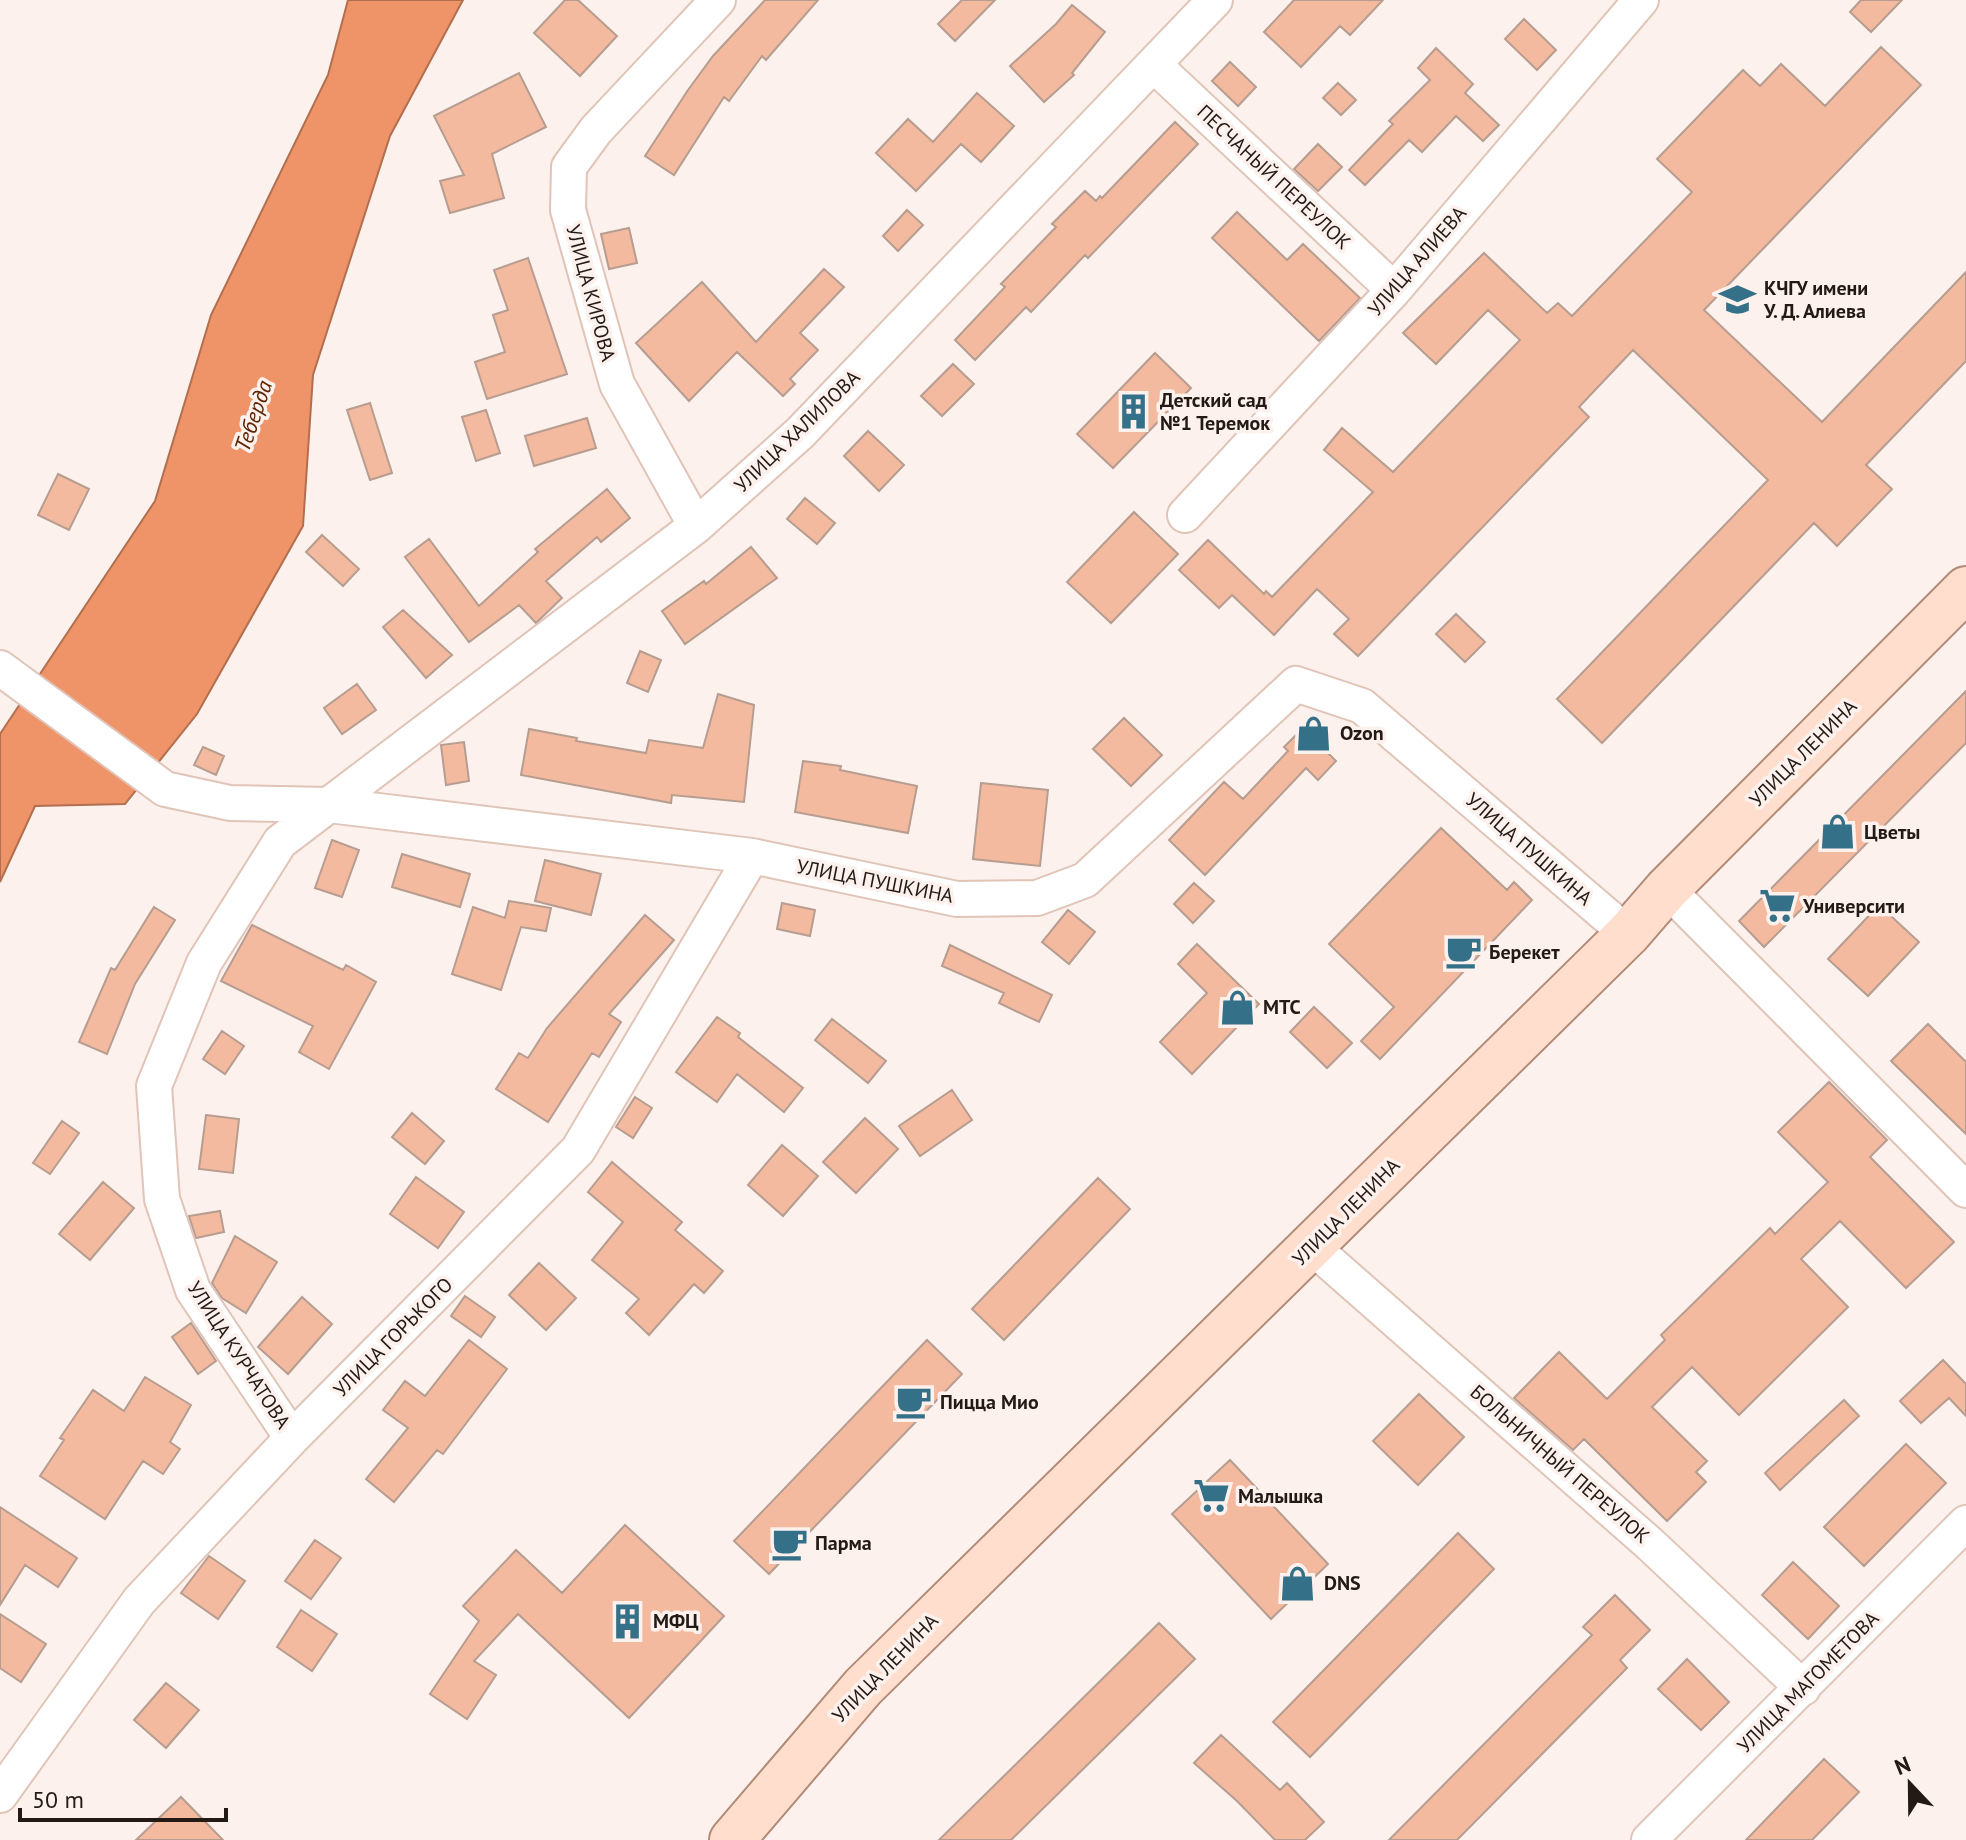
<svg xmlns="http://www.w3.org/2000/svg" width="1966" height="1840" viewBox="0 0 1966 1840" font-family="'PT Sans',sans-serif">
  <rect width="100%" height="100%" fill="#fcf1ec"/>
  <path fill="#ef9468" stroke="#b26f4f" stroke-width="2" d="M348,0H463L390,136L313,375L303,526L197,714L125,804L35,806L0,882V734L155,501L211,315L328,75Z"/>
  <path fill="#f3baa0" stroke="#b79d90" stroke-width="2" d="M565,0H578L617,36L580,76L534,33Z
    M765,0H818L766,60L762,56L729,101L724,97L674,175L645,156L688,90L713,56Z
    M962,0H995L955,41L938,24Z
    M1294,0H1383L1350,35L1340,26L1301,67L1264,32Z
    M1861,0H1902L1871,32L1850,12Z
    M1072,5L1105,32L1072,73L1074,75L1044,102L1010,66L1056,24Z
    M1524,19L1556,50L1537,70L1505,39Z
    M1881,47L1921,85L1704,310L1822,422L1966,272V361L1866,465L1892,489L1837,546L1814,523L1602,743L1557,699L1768,480L1633,350L1579,407L1589,417L1358,656L1334,634L1349,619L1317,589L1274,635L1232,595L1219,608L1179,570L1208,540L1264,594L1266,591L1272,597L1373,492L1324,450L1342,428L1393,472L1520,340L1488,310L1436,364L1403,333L1484,253L1547,313L1558,303L1572,316L1692,192L1657,159L1743,70L1760,86L1781,64L1825,106Z
    M1436,48L1473,84L1465,93L1499,125L1483,141L1456,116L1422,152L1409,140L1365,185L1349,170L1393,124L1389,121L1430,80L1418,68Z
    M1230,62L1256,87L1238,106L1212,81Z
    M519,73L546,127L492,154L504,198L450,213L440,181L464,175L434,116Z
    M1338,83L1356,100L1341,115L1323,98Z
    M977,93L1014,126L981,162L961,144L916,191L876,153L908,119L933,142Z
    M1175,122L1198,144L1088,258L1085,255L1031,312L1026,307L975,360L955,340L1005,287L1001,284L1056,227L1052,224L1085,191L1096,201L1100,196L1102,198Z
    M1318,144L1342,167L1318,191L1294,169Z
    M907,210L923,225L898,251L883,236Z
    M1237,212L1287,260L1303,244L1360,298L1319,341L1212,238Z
    M629,228L637,263L609,269L601,234Z
    M528,258L567,374L487,399L475,362L505,352L493,315L508,310L494,270Z
    M824,269L844,287L800,333L818,350L790,379L795,384L783,396L737,352L689,401L636,343L702,282L756,342Z
    M1155,353L1191,388L1113,468L1077,434Z
    M953,364L974,384L942,416L921,396Z
    M370,403L392,473L370,480L347,410Z
    M486,410L500,453L476,461L462,417Z
    M587,418L596,448L534,466L525,436Z
    M868,431L904,465L879,491L844,456Z
    M58,474L89,489L69,530L38,515Z
    M607,489L630,518L601,542L597,537L546,581L562,598L536,623L519,605L469,642L405,557L429,539L479,606L538,552L535,549Z
    M805,498L835,523L817,544L787,519Z
    M1134,512L1178,554L1111,623L1067,582Z
    M322,535L359,569L343,586L306,552Z
    M751,547L777,578L685,644L662,611L704,581L706,584Z
    M403,610L452,655L426,678L383,627Z
    M1456,614L1485,642L1465,662L1436,634Z
    M640,651L661,660L648,692L627,683Z
    M357,684L376,710L342,734L324,708Z
    M1966,691V743L1764,947L1739,921Z
    M718,694L754,705L744,802L672,795L671,803L521,775L529,729L577,738L576,741L646,753L649,740L703,748Z
    M1124,718L1162,755L1131,786L1093,749Z
    M1303,728L1336,761L1318,780L1306,768L1205,875L1169,840L1224,782L1243,799L1288,751L1284,747Z
    M464,742L469,781L446,785L441,745Z
    M203,747L224,756L216,775L194,765Z
    M803,761L841,766L840,770L917,786L908,833L795,812Z
    M981,783L1048,790L1040,866L973,859Z
    M1441,828L1507,890L1514,882L1532,900L1380,1059L1361,1041L1394,1007L1329,944Z
    M332,840L359,850L342,897L315,888Z
    M402,854L470,874L460,907L392,887Z
    M545,860L601,874L591,915L535,901Z
    M1194,883L1214,901L1193,923L1174,904Z
    M509,901L551,908L546,931L521,927L501,990L452,974L473,907L505,918Z
    M782,903L815,910L810,936L777,929Z
    M1879,905L1919,942L1868,996L1828,959Z
    M154,907L175,920L135,984L107,1054L79,1042L111,968L115,970Z
    M1068,910L1095,932L1069,964L1042,942Z
    M645,915L674,940L609,1014L621,1022L599,1057L592,1053L548,1122L496,1089L519,1053L528,1058L547,1028Z
    M252,925L343,970L346,965L376,982L329,1069L299,1052L313,1026L221,981Z
    M1197,944L1259,1004L1192,1074L1160,1042L1207,993L1178,964Z
    M950,945L1052,995L1039,1022L999,1003L1004,993L942,966Z
    M1314,1007L1352,1043L1327,1068L1290,1032Z
    M717,1017L740,1033L738,1037L803,1088L784,1112L737,1074L717,1102L676,1072Z
    M832,1019L886,1061L868,1083L815,1040Z
    M1928,1024L1966,1062V1134L1891,1061Z
    M222,1031L244,1046L225,1074L203,1059Z
    M1829,1082L1887,1140L1870,1157L1954,1242L1906,1288L1840,1221L1801,1259L1848,1307L1739,1415L1692,1367L1652,1407L1707,1461L1696,1472L1706,1482L1667,1521L1584,1439L1573,1450L1514,1398L1559,1352L1607,1399L1665,1340L1661,1335L1770,1228L1775,1234L1828,1182L1778,1132Z
    M952,1090L972,1120L920,1156L899,1126Z
    M635,1097L652,1108L633,1138L616,1127Z
    M412,1113L444,1141L425,1164L392,1137Z
    M206,1115L239,1119L233,1173L199,1169Z
    M865,1118L898,1149L856,1193L823,1162Z
    M62,1121L79,1133L50,1174L33,1163Z
    M782,1145L818,1176L783,1216L748,1185Z
    M612,1162L682,1222L675,1230L723,1271L704,1293L694,1284L649,1335L626,1313L639,1299L592,1260L623,1222L588,1192Z
    M416,1177L464,1212L438,1248L390,1214Z
    M1098,1178L1130,1209L1004,1340L972,1309Z
    M103,1182L134,1208L90,1260L59,1234Z
    M220,1211L224,1232L196,1238L189,1216Z
    M235,1236L277,1262L246,1313L222,1298L212,1283Z
    M539,1263L576,1298L546,1330L509,1295Z
    M465,1296L495,1317L481,1337L451,1316Z
    M302,1297L332,1324L288,1374L258,1347Z
    M191,1323L216,1361L198,1374L172,1337Z
    M469,1340L507,1369L443,1454L437,1450L394,1502L366,1479L408,1428L383,1410L405,1381L425,1396Z
    M927,1340L962,1374L769,1574L734,1541Z
    M1943,1360L1966,1384V1416L1949,1398L1921,1423L1900,1401Z
    M145,1377L191,1405L170,1442L180,1449L163,1474L143,1461L105,1519L40,1476L64,1440L60,1438L93,1390L124,1411Z
    M1419,1394L1464,1437L1418,1485L1373,1441Z
    M1844,1400L1859,1416L1780,1490L1765,1473Z
    M1906,1444L1946,1483L1864,1566L1824,1527Z
    M1230,1460L1328,1564L1271,1619L1172,1514Z
    M0,1507L77,1558L58,1587L25,1565L0,1605Z
    M625,1525L724,1616L629,1718L518,1614L474,1661L496,1675L467,1719L430,1694L479,1621L463,1606L516,1550L562,1593Z
    M1458,1533L1494,1569L1310,1757L1273,1722Z
    M315,1540L341,1558L311,1599L285,1581Z
    M209,1556L245,1581L218,1619L181,1593Z
    M1793,1562L1839,1606L1808,1639L1762,1595Z
    M1615,1595L1650,1630L1620,1660L1627,1668L1457,1840H1389L1592,1635L1583,1627Z
    M301,1610L337,1634L312,1671L277,1647Z
    M0,1614L46,1644L21,1682L0,1668Z
    M1159,1623L1195,1659L1011,1840H939Z
    M1687,1659L1729,1702L1701,1730L1658,1689Z
    M166,1683L199,1710L166,1748L134,1720Z
    M1221,1735L1280,1790L1287,1783L1324,1822L1305,1840H1275L1237,1801L1194,1763Z
    M1824,1759L1859,1792L1812,1840H1746Z
    M181,1797L223,1840H136Z"/>
  <g fill="none" stroke-linecap="round" stroke-linejoin="round">
    <defs>
      <path id="minor" d="M1154,65L1394,290
        M1185,515L1394,290L1641,0
        M696,526L617,384L568,210L569,167L596,130L718,0
        M0,668L165,789L230,803L329,805L752,856L957,899L1037,898L1085,880L1296,684L1362,706L1628,934
        M1667,889L1966,1190
        M1311,1246L1651,1545L1803,1688
        M292,1438L193,1290L162,1199L154,1086L204,963L280,842L696,526L800,433L1215,0
        M0,1795L139,1601L292,1438L578,1150L752,856
        M1649,1840L1966,1523"/>
      <path id="major" d="M732,1840L863,1687L1628,934L1667,889L1966,589"/>
    </defs>
    <use href="#minor" stroke="#e0c4b8" stroke-width="38"/>
    <use href="#major" stroke="#b28b78" stroke-width="48"/>
    <use href="#minor" stroke="#fff" stroke-width="34"/>
    <use href="#major" stroke="#ffdece" stroke-width="44"/>
  </g>
  <defs>
    <symbol id="university-bare" viewBox="-9 -9 18 18"><path d="M0-5L7-2L0 1L-7-2ZM-4 1L0 2.5L4 1V4Q0 6-4 4Z" fill="#347087" stroke="#fcf1ec" stroke-width="2.5" paint-order="stroke"/></symbol>
    <symbol id="building-bare" viewBox="-9 -9 18 18"><path d="M-4-6H4V6H1V3H-1V6H-4ZM-2.5-4.3h1.7v1.8h-1.7ZM.8-4.3h1.7v1.8H.8ZM-2.5-1h1.7V.8h-1.7ZM.8-1h1.7V.8H.8Z" fill="#347087" stroke="#fcf1ec" stroke-width="2.5" paint-order="stroke"/></symbol>
    <symbol id="shop-bare" viewBox="-9 -9 18 18"><path d="M-5-2.5h2.3a2.7 3.5 0 0 1 5.4 0H5L5.5 6h-11ZM-1.5-2.5h3a1.5 2.3 0 0 0-3 0Z" fill="#347087" stroke="#fcf1ec" stroke-width="2.5" paint-order="stroke"/></symbol>
    <symbol id="supermarket-bare" viewBox="-9 -9 18 18"><path d="M-6-5.5h2.5l.6 2H6L4.5 2H-2.5L-4.4-4H-6ZM-1.5 3.2a1.3 1.3 0 1 0 .1 0ZM3 3.2a1.3 1.3 0 1 0 .1 0Z" fill="#347087" stroke="#fcf1ec" stroke-width="2.5" paint-order="stroke"/></symbol>
    <symbol id="cafe-bare" viewBox="-9 -9 18 18"><path d="M-5.5-4.5H6V0H3Q3 3.5 0 3.5H-2.5Q-5.5 3.5-5.5 0ZM3-3.2v2h1.7v-2ZM-6 4.5H4V6H-6Z" fill="#347087" stroke="#fcf1ec" stroke-width="2.5" paint-order="stroke"/></symbol>
  </defs>
  <g fill-rule="evenodd">
    <use href="#university-bare" x="1712" y="274" width="51" height="51"/>
    <use href="#building-bare" x="1108" y="386" width="51" height="51"/>
    <use href="#shop-bare" x="1288" y="708" width="51" height="51"/>
    <use href="#shop-bare" x="1812" y="806" width="51" height="51"/>
    <use href="#supermarket-bare" x="1752" y="880" width="51" height="51"/>
    <use href="#cafe-bare" x="1438" y="926" width="51" height="51"/>
    <use href="#shop-bare" x="1212" y="982" width="51" height="51"/>
    <use href="#cafe-bare" x="888" y="1376" width="51" height="51"/>
    <use href="#supermarket-bare" x="1186" y="1470" width="51" height="51"/>
    <use href="#cafe-bare" x="764" y="1518" width="51" height="51"/>
    <use href="#shop-bare" x="1272" y="1558" width="51" height="51"/>
    <use href="#building-bare" x="602" y="1596" width="51" height="51"/>
  </g>
  <g text-anchor="middle" stroke-width="7" stroke-linejoin="round" paint-order="stroke">
    <g font-size="20" fill="#241a15" stroke="#fcf1ec">
      <text transform="translate(1274 177) rotate(43)" y="7">ПЕСЧАНЫЙ ПЕРЕУЛОК</text>
      <text transform="translate(1417 261) rotate(-49)" y="7">УЛИЦА АЛИЕВА</text>
      <text transform="translate(591 293) rotate(75)" y="7">УЛИЦА КИРОВА</text>
      <text transform="translate(797 431) rotate(-44)" y="7">УЛИЦА ХАЛИЛОВА</text>
      <text transform="translate(1803 753) rotate(-45)" y="7">УЛИЦА ЛЕНИНА</text>
      <text transform="translate(1529 849) rotate(41)" y="7">УЛИЦА ПУШКИНА</text>
      <text transform="translate(875 881) rotate(11)" y="7">УЛИЦА ПУШКИНА</text>
      <text transform="translate(1346 1212) rotate(-45)" y="7">УЛИЦА ЛЕНИНА</text>
      <text transform="translate(393 1337) rotate(-45)" y="7">УЛИЦА ГОРЬКОГО</text>
      <text transform="translate(239 1355) rotate(57)" y="7">УЛИЦА КУРЧАТОВА</text>
      <text transform="translate(1560 1464) rotate(41)" y="7">БОЛЬНИЧНЫЙ ПЕРЕУЛОК</text>
      <text transform="translate(885 1668) rotate(-46)" y="7">УЛИЦА ЛЕНИНА</text>
      <text transform="translate(1808 1682) rotate(-45)" y="7">УЛИЦА МАГОМЕТОВА</text>
    </g>
    <g font-size="20" font-weight="bold" fill="#241a15" stroke="#fcf1ec" text-anchor="start">
      <text x="1764" y="295">КЧГУ имени<tspan x="1764" dy="23">У. Д. Алиева</tspan></text>
      <text x="1160" y="407">Детский сад<tspan x="1160" dy="23">№1 Теремок</tspan></text>
      <text x="1340" y="740">Ozon</text>
      <text x="1864" y="839">Цветы</text>
      <text x="1803" y="913">Университи</text>
      <text x="1489" y="959">Берекет</text>
      <text x="1263" y="1014">МТС</text>
      <text x="940" y="1409">Пицца Мио</text>
      <text x="1238" y="1503">Малышка</text>
      <text x="815" y="1550">Парма</text>
      <text x="1324" y="1590">DNS</text>
      <text x="653" y="1628">МФЦ</text>
    </g>
    <g font-size="22" font-style="italic" fill="#5d2402" stroke="#fcf1ec">
      <text transform="translate(253 416) rotate(-71)" y="8">Теберда</text>
    </g>
  </g>
  <g transform="translate(1910 1784) rotate(338)" stroke="#fcf1ec" stroke-width="6" paint-order="stroke">
  <path d="M0-6L14 30L0 20L-14 30Z" fill="#241a15"/>
  <text y="-12" font-size="22" font-weight="bold" text-anchor="middle" fill="#241a15">N</text>
  </g>
  <path d="M20 1808v12h206v-12" fill="none" stroke="#241a15" stroke-width="4"/>
  <text x="32" y="1808" font-size="24" fill="#241a15" stroke="#fcf1ec" stroke-width="6" paint-order="stroke">50 m</text>
</svg>
